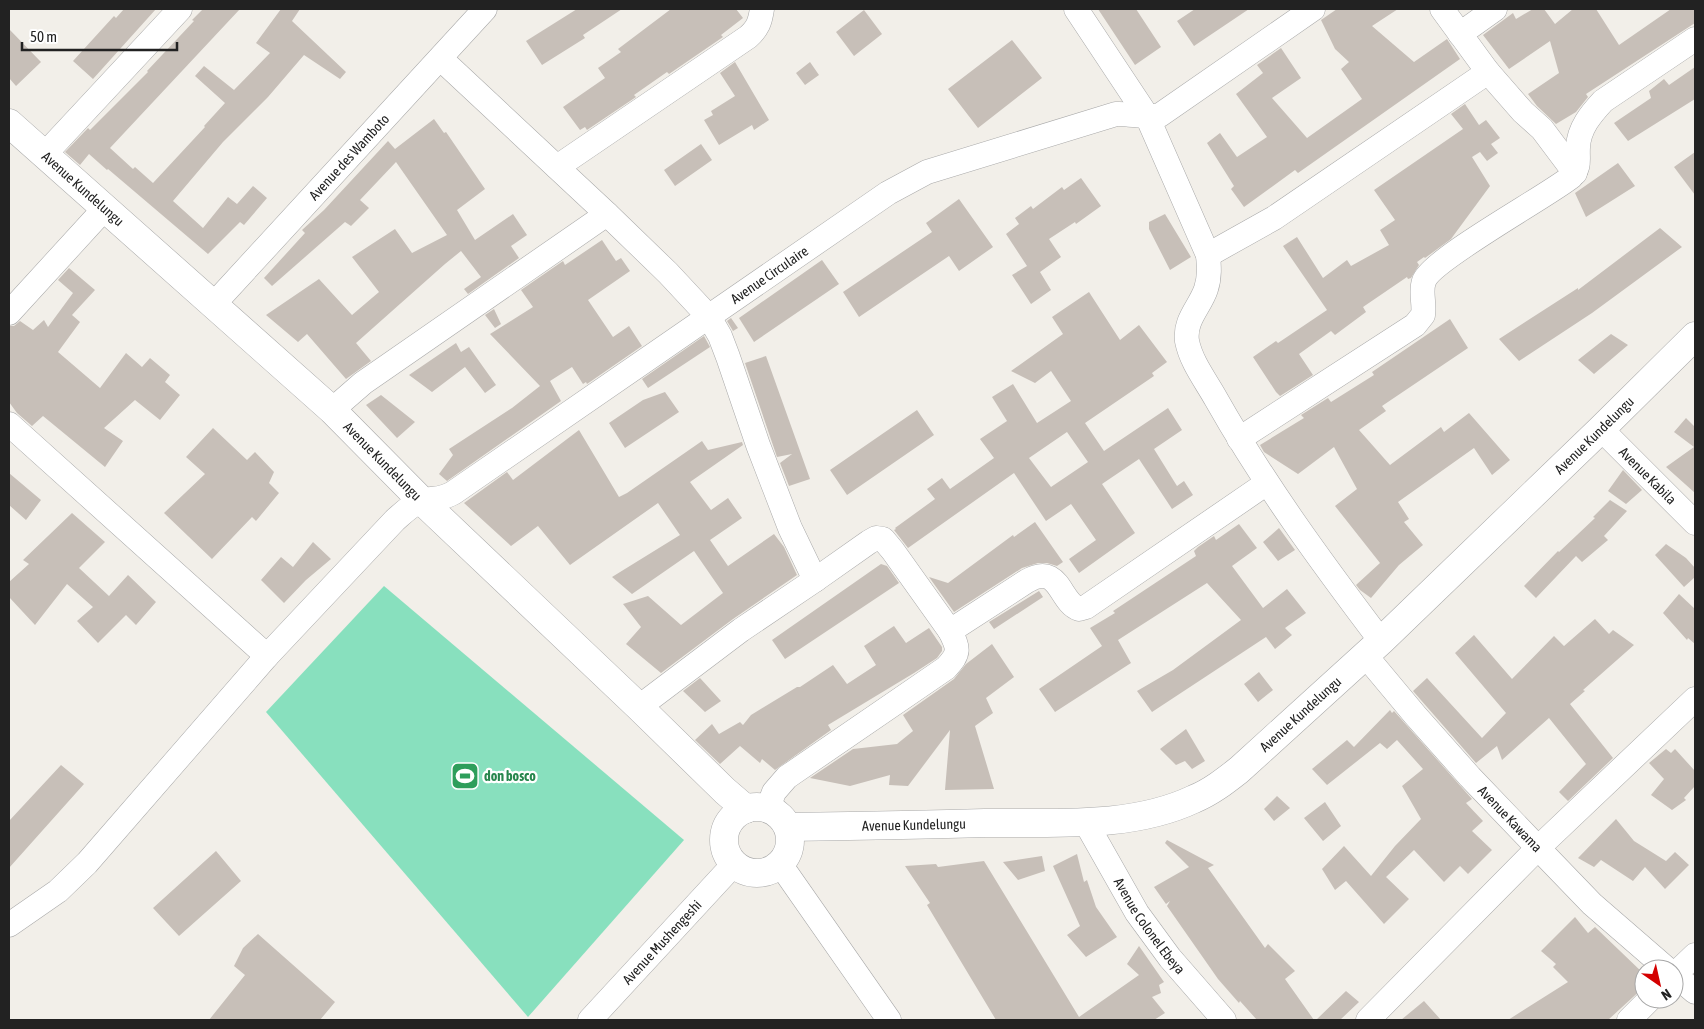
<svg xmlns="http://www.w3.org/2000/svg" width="1704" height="1029" viewBox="0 0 1704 1029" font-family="'Asap Condensed',sans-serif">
  <rect width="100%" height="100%" fill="#f2efe9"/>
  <path fill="#88e0be" d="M384,586L684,840L528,1017L266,712Z"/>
  <path fill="#c7bfb8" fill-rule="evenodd" d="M124,9H156L93,79L73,61L114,16L116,18Z
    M203,9H240L110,148L133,169L135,167L153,183L205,127L204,126L225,103L195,76L204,66L234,90L270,53L256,43L281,9H300L292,21L346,72L340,79L304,55L268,97L223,142L173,201L203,228L228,197L237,204L253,186L267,198L244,225L240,222L208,254L108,169L107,170L89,154L80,165L65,152L88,128L90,130L148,72L147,71L194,21L192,20Z
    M577,9H622L583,35L585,38L542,65L526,41Z
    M671,9H736L743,18L721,35L723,37L669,74L667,72L634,95L636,97L587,130L585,127L580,130L563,107L605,78L598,68L621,52L618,49Z
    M1098,9H1136L1161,47L1135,65Z
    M1195,9H1249L1194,46L1177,21Z
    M1337,9H1398L1372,26L1414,62L1447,39L1460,59L1298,173L1295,170L1244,207L1231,189L1234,186L1207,143L1220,133L1237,157L1267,137L1236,94L1263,73L1257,65L1281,48L1301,78L1272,98L1307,138L1362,99L1341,69L1349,62L1335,49L1321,20Z
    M1533,9H1544L1555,24L1573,9H1596L1619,45L1671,9H1695V23L1586,94L1588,97L1576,112L1556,124L1537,106L1528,94L1559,73L1550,41L1509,69L1483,35L1513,13L1516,19Z
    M864,10L882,34L854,56L836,32Z
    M9,29L41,62L16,86L9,78Z
    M1012,40L1042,78L978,128L948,89Z
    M735,62L769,120L754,130L752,125L719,145L704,120L713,115L711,111L735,96L720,73Z
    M810,62L819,75L805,85L796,73Z
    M1695,67V99L1628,141L1614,123L1651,98L1649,91L1664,79L1669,85Z
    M1465,104L1479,125L1486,120L1500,138L1491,144L1498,153L1487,161L1480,152L1472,157L1490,186L1451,239L1425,258L1424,257L1417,262L1419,265L1411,278L1408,279L1407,277L1363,307L1366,312L1335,335L1331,331L1299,354L1313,375L1280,396L1276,392L1253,357L1276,341L1278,343L1327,310L1283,246L1297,237L1323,278L1347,260L1351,266L1389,245L1380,230L1395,220L1374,190L1463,129L1451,114Z
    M434,119L444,133L446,132L485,189L457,210L475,240L513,214L527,235L511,246L519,258L468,294L464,289L481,277L461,251L445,264L356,343L371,361L346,379L307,334L298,342L266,315L319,279L352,315L379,292L352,257L395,229L412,253L447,235L396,162L360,200L369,208L351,226L345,222L272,286L264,278L305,233L302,230L324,210L388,141L395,149Z
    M701,144L712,160L675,186L664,170Z
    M1695,152V195L1674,167Z
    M1618,163L1635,186L1586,217L1575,193Z
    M1081,178L1101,206L1076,224L1075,222L1049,239L1061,257L1040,272L1051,290L1031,304L1012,275L1027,266L1006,234L1019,224L1015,218L1031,206L1033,209L1062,187L1064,190Z
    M959,199L993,247L959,271L949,256L859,317L843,292L932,232L926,223Z
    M1165,214L1191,257L1170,270L1149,229V222Z
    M1660,228L1682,247L1592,313L1519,361L1499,339L1578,288V290Z
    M602,240L616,261L621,258L630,271L588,300L613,337L629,326L642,346L587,384L586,382L583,384L572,367L550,381L561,401L447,481L439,474L453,455L449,449L512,408L540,386L490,334L533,307L521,290L563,261L565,265Z
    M822,260L839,284L754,342L739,318Z
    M69,268L95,290L72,315L80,322L58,352L100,388L126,353L142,367L150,358L170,375L165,382L180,395L160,420L135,400L104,428L123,441L105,467L43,416L32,426L17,413L9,402V326H14L20,321L33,330L44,320L48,327L73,293L58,280Z
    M1089,292L1120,340L1139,325L1167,362L1152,373L1154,376L1085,423L1104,451L1168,408L1182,430L1154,449L1177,486L1184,481L1193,495L1172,509L1139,459L1102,484L1135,533L1079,573L1069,559L1096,540L1071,504L1046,521L1014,473L908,548L894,530L896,529L895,528L935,499L927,489L942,478L950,489L994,458L980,439L1007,421L992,397L1013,384L1037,423L1071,401L1051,371L1035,383L1011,371L1063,334L1052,317ZM1067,432L1088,462L1051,487L1029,458Z
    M494,309L501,324L495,328L485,315Z
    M731,318L738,328L733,331L727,321Z
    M1450,319L1468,348L1382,406L1386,411L1359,430L1390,465L1441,427L1444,432L1469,413L1510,460L1492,475L1474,448L1398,502L1409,519L1404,522L1423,545L1399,565L1371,598L1360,590L1356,585L1380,563L1335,506L1357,489L1334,447L1298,474L1264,452L1260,445L1304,418L1301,415L1328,398L1331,402L1374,375L1372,372Z
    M1611,334L1628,345L1594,374L1578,360Z
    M704,336L710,347L648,388L642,379Z
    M456,343L461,352L469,347L496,385L485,393L465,367L432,392L409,375Z
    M766,356L810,479L789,486L780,463L792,454L777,457L745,363Z
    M665,392L679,412L625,448L609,423L643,400Z
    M381,395L415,422L397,438L366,405Z
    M917,410L934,435L847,495L830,470Z
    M1686,418L1695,427V493L1666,467L1694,447L1674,432Z
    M213,428L247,460L255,452L274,472L269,483L279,493L256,521L252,517L212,559L164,513L205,474L186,457Z
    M579,430L619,497L627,493L702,441L708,450L742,442L743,445L690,482L711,510L728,498L742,518L710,540L728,566L774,534L784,547L797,575L733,619L661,673L626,644L641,627L623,604L648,596L681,625L723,593L694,551L632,594L612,577L680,535L658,503L570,565L538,526L511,546L464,503L507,472L513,480Z
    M1623,470L1642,490L1626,504L1608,491Z
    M9,473L41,500L26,520L9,505Z
    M1610,500L1627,511L1604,536L1608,540L1582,562L1576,556L1536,598L1524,586L1558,551L1559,552L1595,518L1593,517Z
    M72,513L105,542L79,568L109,596L128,575L156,602L136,625L126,615L98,643L77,621L93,607L67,584L35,625L9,597V582L29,564L23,560Z
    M1035,522L1063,562L1057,566L1047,563H1038L1022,568L954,612L929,577L948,583L1013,535L1014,537Z
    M1239,524L1257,548L1232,566L1263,608L1287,589L1306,613L1285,628L1292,635L1275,649L1266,637L1152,712L1137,691L1173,670L1241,620L1207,583L1118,640L1131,663L1055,712L1039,689L1102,646L1090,628L1115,613L1113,611L1196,556L1194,551L1198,547L1214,536L1216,540Z
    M1279,528L1295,550L1278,561L1263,542Z
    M313,542L331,559L306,580L284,603L261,580L281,557L293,567Z
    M1666,544L1686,558L1695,568V577L1684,587L1655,555Z
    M881,564L887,566L899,583L785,659L772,640Z
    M1039,591L1043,597L994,629L989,622Z
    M1679,594L1695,609V644L1688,638L1687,640L1663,613Z
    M1595,619L1609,634L1613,630L1634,645L1583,690L1585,691L1570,704L1613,758L1568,801L1559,792L1586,764L1549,718L1502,760L1497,746L1476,763L1413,691L1427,678L1482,738L1506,713L1455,653L1474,635L1512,679L1554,636L1564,646Z
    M894,626L906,643L929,628L942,647V651L937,658L914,673L828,725L831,730L775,770L762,759L760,763L740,746L720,764L695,740L712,724L719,734L740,722L743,725L751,715L797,687H800L833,665L847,684L876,665L864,646Z
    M992,644L1014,677L986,698L993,713L975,726L994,789L945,790L950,730L908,786L889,785L890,775L850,786L810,778L853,749L897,744L913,731L903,715L954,679L966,664Z
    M1259,672L1273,690L1258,702L1244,684Z
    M700,678L721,701L705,712L683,691Z
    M1390,710L1392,713L1394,711L1472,799L1466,803L1483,821L1472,831L1492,850L1468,874L1460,866L1444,882L1414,850L1386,877L1409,899L1384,924L1346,881L1335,890L1322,869L1344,846L1371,876L1395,846L1421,819L1402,786L1423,769L1397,740L1387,749L1380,743L1327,785L1312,769L1347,740L1354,747Z
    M1186,729L1205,761L1192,769L1185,761L1176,765L1160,749Z
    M1666,749L1671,753L1675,749L1695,771V786L1684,798L1686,800L1672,810L1651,795L1664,779L1649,763Z
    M61,765L84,784L9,868V821Z
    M1277,796L1290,808L1274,821L1264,809Z
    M1325,802L1341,826L1323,841L1304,818Z
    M1616,819L1634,841L1666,861L1675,852L1689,865L1665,889L1645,867L1633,881L1601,860L1594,867L1578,858Z
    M1167,840L1214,865L1208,868L1265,948L1268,944L1295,971L1285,979L1314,1020H1257L1240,1001L1239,1003L1218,979L1167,906L1170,901L1166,904L1154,887L1189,867L1165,843Z
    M216,851L241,881L179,936L153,908Z
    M1077,854L1084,882L1087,880L1096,907L1117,937L1086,957L1067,935L1080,926L1053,866Z
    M1042,856L1045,871L1018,880L1003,862Z
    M984,861L1079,1017L1139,975L1127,964L1139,946L1164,982L1159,985L1161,993L1152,997L1165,1013L1154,1020H996L927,905L930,903L905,866L936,864L938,867Z
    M1575,917L1588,933L1595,927L1644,974V987L1608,1020H1508L1568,982L1553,967L1556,964L1541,951Z
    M258,934L335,1002L320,1020H209L245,975L234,966L243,948Z
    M1346,991L1359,1002L1340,1020H1316Z
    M1424,1001L1441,1020H1401Z"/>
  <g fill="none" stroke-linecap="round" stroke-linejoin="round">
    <defs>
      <g id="minor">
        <path d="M1076,9L1147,116L1208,255C1209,266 1210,277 1206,289C1200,307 1184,320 1187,341C1191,362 1206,381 1216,399C1264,484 1322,563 1381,641"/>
        <path d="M1442,9L1488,72L1523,112L1542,129L1575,173"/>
        <path d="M1460,34L1495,9"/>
        <path d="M441,59L607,214L668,273L709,317L720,336L728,357L758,445L790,528L815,580"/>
        <path d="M45,154L180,9"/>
        <path d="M557,167L748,37C758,28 760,22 762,9"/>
        <path d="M1208,255L1274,218L1488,72"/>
        <path id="s1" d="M213,305L485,9"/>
        <path d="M9,313L105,208"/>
        <path d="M332,410L363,383L607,214"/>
        <path d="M9,424L267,656"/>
        <path id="s2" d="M1601,429L1695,523"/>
        <path d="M1239,439L1415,325L1423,315C1425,304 1420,292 1424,281C1432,259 1546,197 1571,177C1581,166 1577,160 1578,147C1579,128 1591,114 1603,101L1695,39"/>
        <path d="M950,631L1027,581C1060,562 1059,602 1079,609L1086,607L1267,483"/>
        <path id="s3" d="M1365,655L1415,715L1470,777L1538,848L1592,904L1667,969"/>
        <path d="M639,707L741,630L815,580L869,542L876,538L883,539L893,551L950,631C959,649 960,653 946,668L787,777L774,792L768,808"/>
        <path id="s4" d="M1086,823L1137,913L1170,958L1224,1020"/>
        <path d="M780,864L889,1020"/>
        <path id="s5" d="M9,925L58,891L87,863L267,656L395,520C403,513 412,504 421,501C433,497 439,501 453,493L888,193L927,172L1116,114C1130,113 1146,119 1160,115L1313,9"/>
        <path d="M1674,974L1695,992"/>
        <path d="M1674,975L1695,955"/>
        <path id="s6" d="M590,1020L734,864"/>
        <path d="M1368,1020L1538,848L1695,699"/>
        <path d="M1629,1020L1650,999"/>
      </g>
      <g id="tertiary">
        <path id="s7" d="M9,123L332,410L422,501L639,707L725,791L746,809"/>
        <circle cx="757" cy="840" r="33"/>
        <path id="s8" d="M788,827C854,826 919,825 985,823C1053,822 1131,829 1194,799C1211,792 1225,781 1239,770L1381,641L1601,429L1695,336"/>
      </g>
    </defs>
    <use href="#minor" stroke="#a9a9a9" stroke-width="25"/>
    <use href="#tertiary" stroke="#a9a9a9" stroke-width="29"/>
    <use href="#minor" stroke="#fff" stroke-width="24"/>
    <use href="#tertiary" stroke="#fff" stroke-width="28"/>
  </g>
  <defs>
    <symbol id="stadium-square" viewBox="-11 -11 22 22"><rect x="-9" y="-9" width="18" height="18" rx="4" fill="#2e9e5b" stroke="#fff"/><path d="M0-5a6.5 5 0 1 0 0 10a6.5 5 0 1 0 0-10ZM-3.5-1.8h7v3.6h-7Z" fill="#fff"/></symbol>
  </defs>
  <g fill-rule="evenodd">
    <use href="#stadium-square" x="449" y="760" width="32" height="32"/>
  </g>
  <g text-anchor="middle" stroke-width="4.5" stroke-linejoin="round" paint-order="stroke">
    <g font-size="14" fill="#222" stroke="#fff">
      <text dy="5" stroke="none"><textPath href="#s1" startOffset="201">Avenue des Wamboto</textPath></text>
      <text dy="5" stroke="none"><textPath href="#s7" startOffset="99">Avenue Kundelungu</textPath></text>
      <text dy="5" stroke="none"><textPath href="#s5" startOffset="1011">Avenue Circulaire</textPath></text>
      <text dy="5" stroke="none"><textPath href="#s8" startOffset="951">Avenue Kundelungu</textPath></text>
      <text dy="5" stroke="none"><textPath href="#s7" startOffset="504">Avenue Kundelungu</textPath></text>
      <text dy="5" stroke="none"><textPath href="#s2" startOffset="66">Avenue Kabila</textPath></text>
      <text dy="5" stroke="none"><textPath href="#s8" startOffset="546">Avenue Kundelungu</textPath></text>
      <text dy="5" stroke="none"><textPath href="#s3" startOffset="219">Avenue Kawama</textPath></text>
      <text dy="5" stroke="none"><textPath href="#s8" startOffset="126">Avenue Kundelungu</textPath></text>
      <text dy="5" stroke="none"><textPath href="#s4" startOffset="121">Avenue Colonel Ebeya</textPath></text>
      <text dy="5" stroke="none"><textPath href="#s6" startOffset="106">Avenue Mushengeshi</textPath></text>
    </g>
    <g font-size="14" font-weight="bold" fill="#27864d" stroke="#fff" text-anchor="start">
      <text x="484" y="781">don bosco</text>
    </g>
  </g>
  <rect width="1704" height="1029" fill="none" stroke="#222222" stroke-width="20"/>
  <g transform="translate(1659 984) rotate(146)"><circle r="24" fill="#ffffff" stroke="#a7a7a7"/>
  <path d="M0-4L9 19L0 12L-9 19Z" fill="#d40000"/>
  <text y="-8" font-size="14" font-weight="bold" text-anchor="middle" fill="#222222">N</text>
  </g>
  <path d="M22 42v8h155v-8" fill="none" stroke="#222222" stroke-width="2.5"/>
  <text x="30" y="42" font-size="15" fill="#222222" stroke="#ffffff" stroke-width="4" paint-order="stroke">50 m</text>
</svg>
